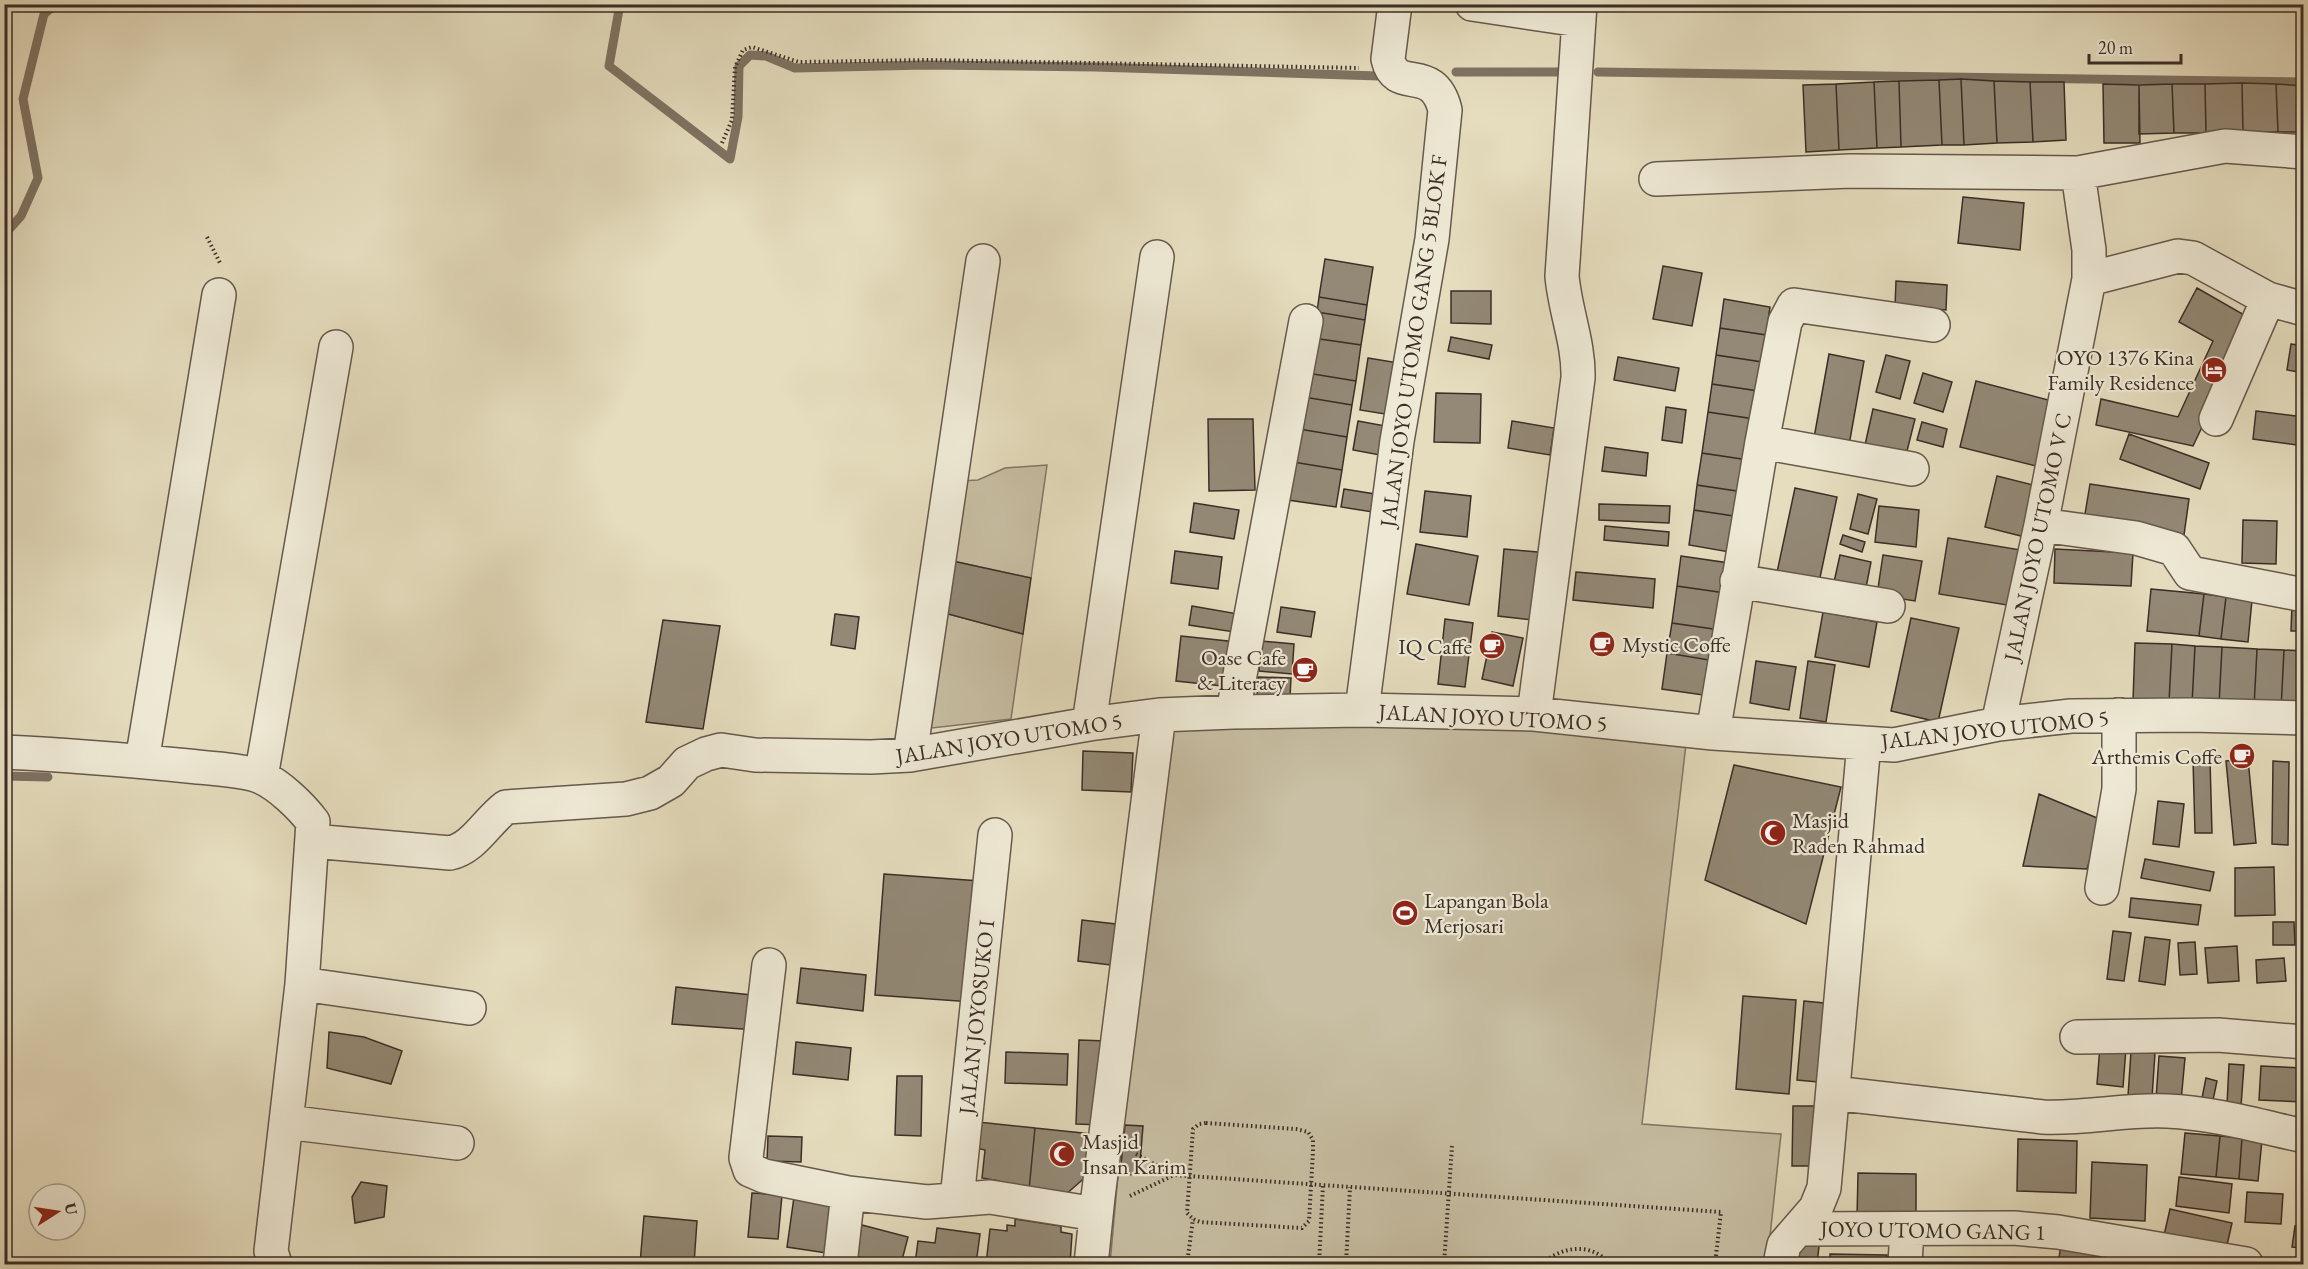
<svg xmlns="http://www.w3.org/2000/svg" width="2308" height="1269" viewBox="0 0 2308 1269" font-family="'EB Garamond',serif">
  <rect width="100%" height="100%" fill="#e5ddbe"/>
  <filter id="stains"><feTurbulence type="fractalNoise" baseFrequency=".00333" numOctaves="4"/><feColorMatrix values="0 0 0 0 .2 0 0 0 0 .09 0 0 0 0 .02 0 0 0 .5 -.17"/></filter>
  <radialGradient id="worn" r=".72"><stop offset=".6" stop-color="#630" stop-opacity="0"/><stop offset="1" stop-color="#630" stop-opacity=".3"/></radialGradient>
  <path fill="#c8bfa4" stroke="#827666" stroke-width="1.5" d="M1047,465L1031,578L948,560L959,481L978,480L1005,468Z
    M937,611L1023,634L1011,719L923,729Z
    M1496,725L1686,744L1642,1124L1781,1134L1767,1264H1110L1125,1097L1173,728Z"/>
  <g fill="none" stroke-linecap="round" stroke-linejoin="round">
    <path stroke="#7e7363" stroke-width="9" d="M620,4L609,66L730,159L738,117L739,66L750,55L766,56L795,68L925,65L1095,67L1379,76
      M1456,72H1569
      M1598,72L2304,82
      M4,235L21,216L38,178L23,99L44,14L56,4
      M4,776L48,777"/>
  </g>
  <path fill="#938976" stroke="#3b2d27" stroke-width="1.5" d="M1961,79L1994,81L1997,143L1964,145Z
    M1961,79L1964,145H1942L1939,80Z
    M1939,80L1942,145L1901,147L1899,81Z
    M1899,81L1901,147L1877,148L1874,82Z
    M1994,81L2030,82L2033,142L1997,143Z
    M1874,82L1877,148L1839,150L1836,84Z
    M2030,82H2064L2066,140L2033,142Z
    M2242,83L2276,84L2278,132H2243Z
    M2242,83L2243,132L2206,133L2205,84Z
    M1836,84L1839,150L1806,152L1803,85Z
    M2103,84L2139,85L2140,143H2104Z
    M2172,84H2205L2206,133H2174Z
    M2172,84L2174,133L2139,134V85Z
    M2276,84L2304,86V132H2278Z
    M1963,197L2024,203L2020,250L1958,243Z
    M1325,259L1373,267L1367,305L1319,297Z
    M1663,266L1702,273L1692,326L1653,319Z
    M1896,281L1947,285L1946,310L1895,306Z
    M2197,288L2253,320L2193,446L2096,425L2101,399L2178,417L2213,341L2179,322Z
    M1451,291H1491V324L1451,323Z
    M1319,297L1367,305L1365,320L1317,312Z
    M1724,299L1770,307L1766,335L1720,328Z
    M1317,312L1365,320L1361,345L1313,338Z
    M1720,328L1766,335L1762,362L1716,355Z
    M1451,337L1492,345L1489,359L1448,351Z
    M1313,338L1361,345L1356,381L1307,373Z
    M2291,344L2304,346V373L2287,370Z
    M1829,354L1864,361L1849,445L1814,438Z
    M1716,355L1762,362L1758,391L1712,384Z
    M1886,355L1910,361L1900,399L1876,392Z
    M1618,357L1679,368L1675,391L1614,380Z
    M1368,358L1399,363L1391,415L1360,410Z
    M1307,373L1356,381L1352,405L1304,397Z
    M1923,373L1952,382L1943,412L1914,403Z
    M1976,381L2052,401L2036,466L1960,447Z
    M1712,384L1758,391L1754,419L1708,412Z
    M1436,393L1481,394L1480,443L1434,442Z
    M1304,397L1352,405L1347,437L1299,429Z
    M1666,407L1686,410L1682,443L1662,440Z
    M1873,409L1915,419L1906,455L1865,445Z
    M2256,411L2304,417V446L2253,439Z
    M1708,412L1754,419L1748,460L1702,453Z
    M1208,419H1253L1255,490L1209,491Z
    M1358,421L1391,427L1385,456L1353,450Z
    M1512,421L1554,428L1550,455L1508,448Z
    M1922,422L1947,429L1943,447L1917,440Z
    M1299,429L1347,437L1342,470L1293,462Z
    M2129,434L2209,463L2200,489L2120,459Z
    M1605,447L1648,453L1646,476L1602,471Z
    M1702,453L1748,460L1743,492L1697,485Z
    M1293,462L1342,470L1336,507L1288,500Z
    M1997,476L2045,488L2033,539L1985,527Z
    M2090,484L2189,499L2184,535L2084,520Z
    M1697,485L1743,492L1740,517L1694,510Z
    M1795,488L1837,497L1818,587L1776,577Z
    M1344,489L1381,495L1379,513L1341,507Z
    M1425,491L1471,496L1467,537L1420,532Z
    M1858,494L1877,499L1868,534L1850,529Z
    M1194,503L1239,510L1234,539L1190,532Z
    M1599,504L1670,506L1669,523L1599,520Z
    M1879,506L1919,510L1916,547L1875,542Z
    M1694,510L1740,517L1735,553L1689,545Z
    M2243,520L2277,521L2276,564L2242,563Z
    M1605,526L1669,532L1668,546L1604,540Z
    M1843,535L1865,542L1862,552L1840,544Z
    M1948,538L2021,550L2013,606L1939,594Z
    M1416,544L1478,556L1469,605L1407,594Z
    M1504,549L1548,553L1541,621L1498,616Z
    M2055,549L2133,553L2131,586L2054,583Z
    M1175,551L1222,557L1218,589L1171,583Z
    M1840,555L1871,562L1864,598L1832,591Z
    M1883,555L1922,561L1915,601L1877,595Z
    M1681,556L1729,563L1725,593L1677,586Z
    M948,560L1031,578L1023,634L937,611Z
    M1576,572L1655,579L1653,608L1573,600Z
    M1677,586L1725,593L1720,630L1672,623Z
    M2151,589L2204,594L2199,636L2147,631Z
    M2204,594L2226,597L2221,639L2199,636Z
    M2226,597L2252,600L2248,642L2221,639Z
    M2292,604H2304V631H2291Z
    M1192,606L1244,615L1241,633L1189,625Z
    M1281,607L1315,612L1311,637L1277,632Z
    M1823,612L1877,622L1869,667L1815,657Z
    M835,614L859,617L855,649L831,645Z
    M1911,618L1959,628L1938,722L1891,711Z
    M1445,619L1473,623L1465,687L1438,684Z
    M663,620L720,626L703,729L646,722Z
    M1672,623L1720,630L1715,661L1667,653Z
    M1492,632L1523,638L1513,686L1482,679Z
    M1181,636L1237,642L1232,687L1176,681Z
    M1261,641L1294,644L1292,674L1259,671Z
    M2135,643L2172,644L2169,702L2133,701Z
    M2172,644L2195,646L2192,704L2169,702Z
    M2195,646L2222,647L2219,705L2192,704Z
    M2222,647L2257,649L2254,707L2219,705Z
    M2257,649L2284,650L2281,709L2254,707Z
    M2284,650L2304,651V709H2281Z
    M1667,653L1715,661L1710,696L1662,689Z
    M1756,661L1796,667L1789,710L1750,703Z
    M1808,661L1835,665L1826,722L1800,718Z
    M1258,677L1291,678L1290,697L1257,696Z
    M1083,751L1133,753L1131,792L1082,790Z
    M2248,759L2256,843L2234,845L2226,761Z
    M2193,760H2210L2212,833H2195Z
    M2273,761L2289,762L2288,845L2272,844Z
    M1734,765L1841,787L1806,924L1705,880Z
    M2039,794L2102,820L2087,869L2023,866Z
    M2158,801L2184,804L2179,847L2153,844Z
    M2303,806H2304V843L2301,842Z
    M2145,859L2214,872L2210,891L2141,878Z
    M2274,867L2275,915L2235,916V868Z
    M884,874L980,881L972,1002L875,995Z
    M2131,898L2201,905L2198,925L2129,917Z
    M1082,920L1124,925L1119,966L1078,961Z
    M2273,922H2294L2295,945H2273Z
    M2113,931L2131,933L2124,981L2107,979Z
    M2145,937L2170,940L2165,985L2139,981Z
    M2195,942L2197,974L2180,975L2178,943Z
    M2237,946L2239,981L2208,983L2205,948Z
    M2284,958L2286,981L2257,983L2256,960Z
    M2297,958L2304,959V981H2298Z
    M801,968L866,975L863,1011L797,1003Z
    M676,987L761,996L756,1030L672,1024Z
    M1743,996L1796,1000L1789,1094L1736,1089Z
    M1804,1001L1824,1003L1818,1082L1797,1080Z
    M329,1032L364,1037L402,1051L391,1084L327,1068Z
    M1079,1040L1106,1041L1103,1125L1076,1124Z
    M796,1042L851,1048L848,1080L793,1074Z
    M2100,1046L2126,1048L2123,1087L2097,1084Z
    M1006,1052L1068,1054L1067,1085L1005,1083Z
    M2131,1052L2155,1053L2152,1098L2128,1096Z
    M2159,1056L2185,1058L2181,1101L2156,1099Z
    M2229,1064L2244,1065L2241,1106L2227,1105Z
    M2261,1066L2304,1068V1102L2259,1100Z
    M897,1076H922L921,1136L895,1135Z
    M2206,1078L2217,1081L2212,1105L2201,1103Z
    M1793,1106H1821V1166H1792Z
    M978,1122L1035,1128L1029,1190L999,1186V1181L982,1178L985,1150L976,1148Z
    M1125,1125L1143,1126L1139,1175L1120,1174Z
    M1035,1128L1092,1134L1089,1174L1064,1196L1029,1190Z
    M2185,1133L2220,1136L2216,1177L2181,1174Z
    M768,1136L802,1137L801,1162L767,1161Z
    M2220,1136L2242,1138L2239,1179L2216,1177Z
    M2242,1138L2262,1140L2258,1181L2239,1179Z
    M2018,1139L2077,1141L2076,1193L2017,1191Z
    M2303,1144H2304V1180L2297,1179Z
    M2092,1162L2147,1165L2145,1221L2090,1218Z
    M1858,1173L1916,1174V1220L1857,1218Z
    M2179,1177L2232,1184L2229,1213L2176,1206Z
    M361,1182L387,1186L384,1217L355,1223L352,1197Z
    M2300,1186H2304V1224H2298Z
    M2247,1192L2283,1194L2281,1224L2245,1222Z
    M752,1193L782,1195L778,1239L748,1237Z
    M794,1197L841,1205L833,1254L787,1247Z
    M2170,1209L2232,1223L2225,1254L2163,1240Z
    M644,1216L697,1221L694,1264H640Z
    M1015,1219L1061,1226V1232L1072,1234L1070,1264H986L990,1229L1007,1231V1225L1015,1226Z
    M862,1225L908,1237L901,1264H889L855,1256Z
    M2295,1226L2304,1228V1248L2292,1247Z
    M937,1228L980,1234L976,1264H915L918,1241L935,1243Z
    M1820,1238L1817,1264H1795L1798,1241Z
    M2061,1245L2105,1252L2103,1264H2058Z
    M2105,1252L2170,1264H2103Z
    M1830,1254L1887,1255V1264H1830Z
    M1982,1258L2015,1262V1264H1982Z"/>
  <g fill="none" stroke-linecap="round" stroke-linejoin="round">
    <defs>
      <path id="minor" d="M1472,4L1579,20
        M1656,179L1851,171L2078,173L2225,146L2304,152
        M2089,279L2178,256L2193,258L2268,299L2216,419
        M2268,299L2304,309
        M1762,442L1912,469
        M2041,525L2136,538L2174,549L2190,573L2304,595
        M1737,581L1888,606
        M1362,710L1397,441L1432,239L1445,110C1433,61 1396,96 1388,59L1395,4
        M1233,712L1306,321
        M1534,714L1578,378C1579,343 1565,311 1562,276L1580,4
        M1089,724L1157,257
        M1998,724L2041,525L2089,279V250L2078,173
        M1713,733L1762,442L1785,322L1794,305L1933,325
        M4,752C66,755 127,760 188,766C206,768 246,770 261,777C279,785 301,806 313,822L302,984L271,1251L275,1264
        M910,755L983,261
        M142,761L219,295
        M261,777L336,347
        M312,841L450,853C474,848 487,821 506,807L626,799L650,793L671,781L687,763L706,754L721,750L755,755L871,757L910,755L1089,724L1159,715L1233,712L1362,710L1534,714L1713,733L1894,745L1998,724L2071,716L2191,715L2304,718
        M2102,888L2119,789V715
        M769,965L746,1158L750,1170L764,1176L848,1193L927,1202L990,1197L1096,1214
        M302,984L469,1008
        M2077,1037L2218,1035L2304,1042
        M1833,1093L2043,1117C2084,1119 2126,1109 2167,1111C2213,1113 2259,1126 2304,1136
        M286,1122L457,1143
        M957,1199L995,835
        M1798,1229L2014,1228L2058,1232L2246,1264
        M840,1264L848,1193
        M1091,1264L1098,1197L1159,715
        M1780,1264L1784,1245L1816,1208L1824,1188L1864,743
        M1905,1264L1907,1229"/>
    </defs>
    <use href="#minor" stroke="#66594d" stroke-width="36"/>
    <path stroke="#3b2d27" stroke-width="4" stroke-dasharray="1.5 3" stroke-linecap="butt" d="M722,143L732,120L735,67L743,50L752,47L799,62L929,60L1359,68
      M207,237L221,265
      M1206,1123L1296,1129L1308,1132L1313,1140V1151L1309,1221L1302,1228L1200,1222L1193,1219L1187,1213L1193,1129L1199,1124Z
      M1136,1154L1174,1175L1721,1212L1715,1264
      M1130,1196L1174,1175
      M1187,1264L1193,1219
      M1319,1264L1323,1185
      M1346,1264L1350,1187
      M1444,1264L1452,1146
      M1543,1264C1560,1246 1593,1242 1609,1264"/>
    <use href="#minor" stroke="#eee9d5" stroke-width="33"/>
  </g>
  <defs>
    <symbol id="hotel-disc" viewBox="-11 -11 22 22"><circle r="9.5" fill="#8f2418" stroke="#eee9d5"/><path d="M-6-4.5h1.5V1H6V5H4.5V3h-9V5H-6ZM-4 0a1.8 1.8 0 1 1 3.6 0ZM.5 0V-2.5h3Q6-2.5 6 0Z" fill="#fff"/></symbol>
    <symbol id="cafe-disc" viewBox="-11 -11 22 22"><circle r="9.5" fill="#8f2418" stroke="#eee9d5"/><path d="M-5.5-4.5H6V0H3Q3 3.5 0 3.5H-2.5Q-5.5 3.5-5.5 0ZM3-3.2v2h1.7v-2ZM-6 4.5H4V6H-6Z" fill="#fff"/></symbol>
    <symbol id="mosque-disc" viewBox="-11 -11 22 22"><circle r="9.5" fill="#8f2418" stroke="#eee9d5"/><path d="M3.5-4.9A6 6 0 1 0 3.5 4.9A5 5 0 1 1 3.5-4.9Z" fill="#fff"/></symbol>
    <symbol id="stadium-disc" viewBox="-11 -11 22 22"><circle r="9.5" fill="#8f2418" stroke="#eee9d5"/><path d="M0-5a6.5 5 0 1 0 0 10a6.5 5 0 1 0 0-10ZM-3.5-1.8h7v3.6h-7Z" fill="#fff"/></symbol>
  </defs>
  <g fill-rule="evenodd">
    <use href="#hotel-disc" x="2199" y="355" width="30" height="30"/>
    <use href="#cafe-disc" x="1587" y="629" width="30" height="30"/>
    <use href="#cafe-disc" x="1477" y="631" width="30" height="30"/>
    <use href="#cafe-disc" x="1290" y="655" width="30" height="30"/>
    <use href="#cafe-disc" x="2227" y="741" width="30" height="30"/>
    <use href="#mosque-disc" x="1758" y="818" width="30" height="30"/>
    <use href="#stadium-disc" x="1390" y="898" width="30" height="30"/>
    <use href="#mosque-disc" x="1047" y="1139" width="30" height="30"/>
  </g>
  <g text-anchor="middle" stroke-width="4.5" stroke-linejoin="round" paint-order="stroke">
    <g font-size="22" fill="#3b2d27" stroke="#eee9d5">
      <text transform="translate(1413 341) rotate(-82)" y="8">JALAN JOYO UTOMO GANG 5 BLOK F</text>
      <text transform="translate(2037 537) rotate(-78)" y="8">JALAN JOYO UTOMO V C</text>
      <text transform="translate(1493 717) rotate(3)" y="8">JALAN JOYO UTOMO 5</text>
      <text transform="translate(1995 729) rotate(-6)" y="8">JALAN JOYO UTOMO 5</text>
      <text transform="translate(1009 738) rotate(-9)" y="8">JALAN JOYO UTOMO 5</text>
      <text transform="translate(976 1017) rotate(-84)" y="8">JALAN JOYOSUKO I</text>
      <text transform="translate(1933 1230) rotate(1)" y="8">JOYO UTOMO GANG 1</text>
    </g>
    <g font-size="22" fill="#3b2d27" stroke="#eee9d5" text-anchor="end">
      <text x="2194" y="365">OYO 1376 Kina<tspan x="2194" dy="25">Family Residence</tspan></text>
      <text x="1622" y="652" text-anchor="start">Mystic Coffe</text>
      <text x="1472" y="654">IQ Caffe</text>
      <text x="1286" y="665">Oase Cafe<tspan x="1286" dy="25">&amp; Literacy</tspan></text>
      <text x="2222" y="764">Arthemis Coffe</text>
      <text x="1792" y="828" text-anchor="start">Masjid<tspan x="1792" dy="25">Raden Rahmad</tspan></text>
      <text x="1424" y="908" text-anchor="start">Lapangan Bola<tspan x="1424" dy="25">Merjosari</tspan></text>
      <text x="1082" y="1149" text-anchor="start">Masjid<tspan x="1082" dy="25">Insan Karim</tspan></text>
    </g>
  </g>
  <rect width="2308" height="1269" fill="none" stroke="#e5ddbe" stroke-width="24"/>
  <rect x="6" y="6" width="2296" height="1257" fill="none" stroke="#3b2d27" stroke-width="3"/>
  <rect x="12" y="12" width="2284" height="1245" fill="none" stroke="#3b2d27" stroke-width="1.5"/>
  <g transform="translate(57 1212) rotate(78)"><circle r="28" fill="#eee9d5" stroke="#a69e8f" stroke-width="1.5"/>
  <path d="M0-4.5L10 22L0 15L-10 22Z" fill="#8f2418"/>
  <text y="-9" font-size="16" font-weight="bold" text-anchor="middle" fill="#3b2d27">U</text>
  </g>
  <path d="M2089 54v9h92v-9" fill="none" stroke="#3b2d27" stroke-width="3"/>
  <text x="2098" y="54" font-size="18" fill="#3b2d27" stroke="#eee9d5" stroke-width="4.5" paint-order="stroke">20 m</text>
  <rect width="100%" height="100%" filter="url(#stains)"/>
  <rect width="100%" height="100%" fill="url(#worn)"/>
</svg>
